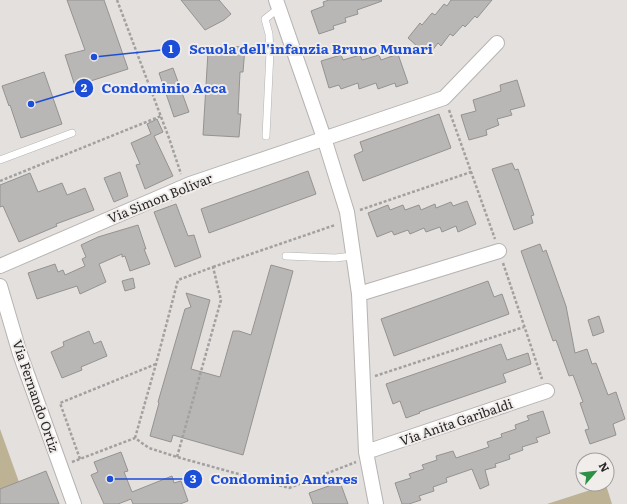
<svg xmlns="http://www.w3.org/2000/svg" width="627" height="504" viewBox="0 0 627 504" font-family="Literata,serif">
  <rect width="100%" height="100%" fill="#e3e0de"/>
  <path fill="#bdb294" d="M0,429L19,482L0,489Z
    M606,485L612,504H547Z"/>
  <path fill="#b9b7b5" stroke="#959391" d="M67,0H104L128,69L75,86L65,55L85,50Z
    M181,0H219L231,14L224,20L205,30Z
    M329,0H381L382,1L357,10L358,14L345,18L346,22L333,26L334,29L319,34L311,11L324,6L323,2Z
    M451,0H492L477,18L475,16L465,27L463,25L453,36L450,34L441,46L438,43L428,56L408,38L420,23L422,25L432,13L435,15L444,4L447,6Z
    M219,46L245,47L243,72H240L238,114H241L239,137L203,135L208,52Z
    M398,54L408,83L396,87L395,83L378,89L376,83L359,89L358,83L341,89L339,85L329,88L321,61L341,55L343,60L360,55L362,60L379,55L381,60Z
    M173,68L189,112L174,117L159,73Z
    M44,72L62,124L21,138L10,105L9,106L2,86Z
    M517,80L525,106L510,110L512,115L497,119L499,125L486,130L487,135L469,140L461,115L476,111L473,100L501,91L500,85Z
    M439,114L451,148L363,181L354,155L363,151L360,142Z
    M157,119L163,132L154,136L173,176L145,189L136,165L140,164L131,143L151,134L147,124Z
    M512,163L515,170L518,169L534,215L531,216L533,223L514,230L492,169Z
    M308,171L316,194L209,233L201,209Z
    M120,172L128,196L114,202L104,178Z
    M30,173L38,192L62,183L67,195L85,188L94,210L56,224L57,226L19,242L3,206L0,207V185Z
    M467,201L476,224L458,232L456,226L442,232L440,227L426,232L424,228L410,234L408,230L394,235L392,231L377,237L368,213L388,205L390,210L403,205L405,210L419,205L421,210L435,204L436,208L451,202L453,206Z
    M176,204L188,236L194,235L201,257L175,267L154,212Z
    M138,225L146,249H144L150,264L130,271L125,256L122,257V254L99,264L106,282L80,294L77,286L37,299L28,273L55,264L58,272L63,270L65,275L85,266L82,259L86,257L81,245L98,237Z
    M540,244L543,252L546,250L566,306L575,353L587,349L592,364L596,363L608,395L616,392L625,419L613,424L616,435L590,444L585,430L589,429L580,403L583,402L573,375L569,376L556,340L553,341L521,251Z
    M271,265L293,271L243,455L173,435L171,442L150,436L159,403L158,402L185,309L191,307L186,293L210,300L191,369L220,377L233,331H239L251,335Z
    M133,278L135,288L125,291L122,281Z
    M488,281L494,297L502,294L509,314L394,356L381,319Z
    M599,316L604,332L593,336L588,320Z
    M89,331L94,344L101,341L107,356L81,367L82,370L62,378L51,352L64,346L63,342Z
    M501,344L507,360L528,353L531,364L503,374L506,382L419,412L420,413L406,418L400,401L393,404L386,384Z
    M543,411L550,433L536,438L538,442L522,447L523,450L509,455L510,459L495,464L496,467L485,470L489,485L480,489L472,469L446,478L447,482L433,487L434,491L419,496L421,500L409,504H402L395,483L411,478L409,474L424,469L422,465L437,460L436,456L453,451L456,458L489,447L487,442L502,437L501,434L516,429L515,425L529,420L527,416Z
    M121,452L128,471L124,472L132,492L172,476L174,483L181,481L188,501L180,504H133L131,499L118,504H104L91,475L98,472L94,462Z
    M46,471L59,504H0V489Z
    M340,482L348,504H313L309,493Z"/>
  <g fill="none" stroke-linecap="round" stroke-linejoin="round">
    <defs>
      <path id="lane" d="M266,136L270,52L269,34L265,19L279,8
        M0,160L72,133
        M286,256L335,258L353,256"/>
      <path id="street" d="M276,0L324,138L347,212L359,294L366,452L376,504
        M0,266L190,184L444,98L497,43
        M0,286L20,354L74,504
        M359,294L499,251
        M366,452L547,391"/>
    </defs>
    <use href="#lane" stroke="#b6b3b2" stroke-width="8"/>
    <use href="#street" stroke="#b6b3b2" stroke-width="16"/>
    <path stroke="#a3a1a0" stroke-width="2.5" stroke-dasharray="3 2" stroke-linecap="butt" d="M117,0L169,138L181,174
      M449,110L495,239
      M0,181L161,116
      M360,210L471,172
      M503,263L542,379
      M213,267L335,225
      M375,376L524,327
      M135,438L156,364L178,280L213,267L221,300L177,457
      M80,459L60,403L156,364
      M72,462L135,438L149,448L177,457L289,488L356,462"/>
    <use href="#lane" stroke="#fff" stroke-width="7"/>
    <use href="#street" stroke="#fff" stroke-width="14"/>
  </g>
  <g text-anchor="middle" stroke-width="4" stroke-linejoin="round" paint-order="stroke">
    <g font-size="13" fill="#292727" stroke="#f0edeb">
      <text transform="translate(160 198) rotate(-22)" y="5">Via Simon Bolivar</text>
      <text transform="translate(36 396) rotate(71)" y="5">Via Fernando Ortiz</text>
      <text transform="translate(456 422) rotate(-19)" y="5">Via Anita Garibaldi</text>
    </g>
  </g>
  <path fill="none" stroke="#1d4ed8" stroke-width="1.5" d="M94 57L171 49M31 104L84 88M110 479L193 479"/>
  <g fill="#1d4ed8" stroke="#f0edeb" stroke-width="1.5">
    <circle cx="94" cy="57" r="4"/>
    <circle cx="31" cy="104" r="4"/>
    <circle cx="110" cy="479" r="4"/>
    <circle cx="171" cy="49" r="10"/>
    <circle cx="84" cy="88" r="10"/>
    <circle cx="193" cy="479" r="10"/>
  </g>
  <g font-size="12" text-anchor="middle" font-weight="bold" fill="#fff">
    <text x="171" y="53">1</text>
    <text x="84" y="92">2</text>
    <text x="193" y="483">3</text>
  </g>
  <g font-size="14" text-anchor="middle" font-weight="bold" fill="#1d4ed8" stroke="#f0edeb" stroke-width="4" stroke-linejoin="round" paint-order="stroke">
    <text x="311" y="54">Scuola dell'infanzia Bruno Munari</text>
    <text x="164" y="93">Condominio Acca</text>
    <text x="284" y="484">Condominio Antares</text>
  </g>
  <g transform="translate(595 472) rotate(62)"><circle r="19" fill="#f0edeb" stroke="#a09e9d"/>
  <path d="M0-3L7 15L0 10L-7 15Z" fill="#2c9045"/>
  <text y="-6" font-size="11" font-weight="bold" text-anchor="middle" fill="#292727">N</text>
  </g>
</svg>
